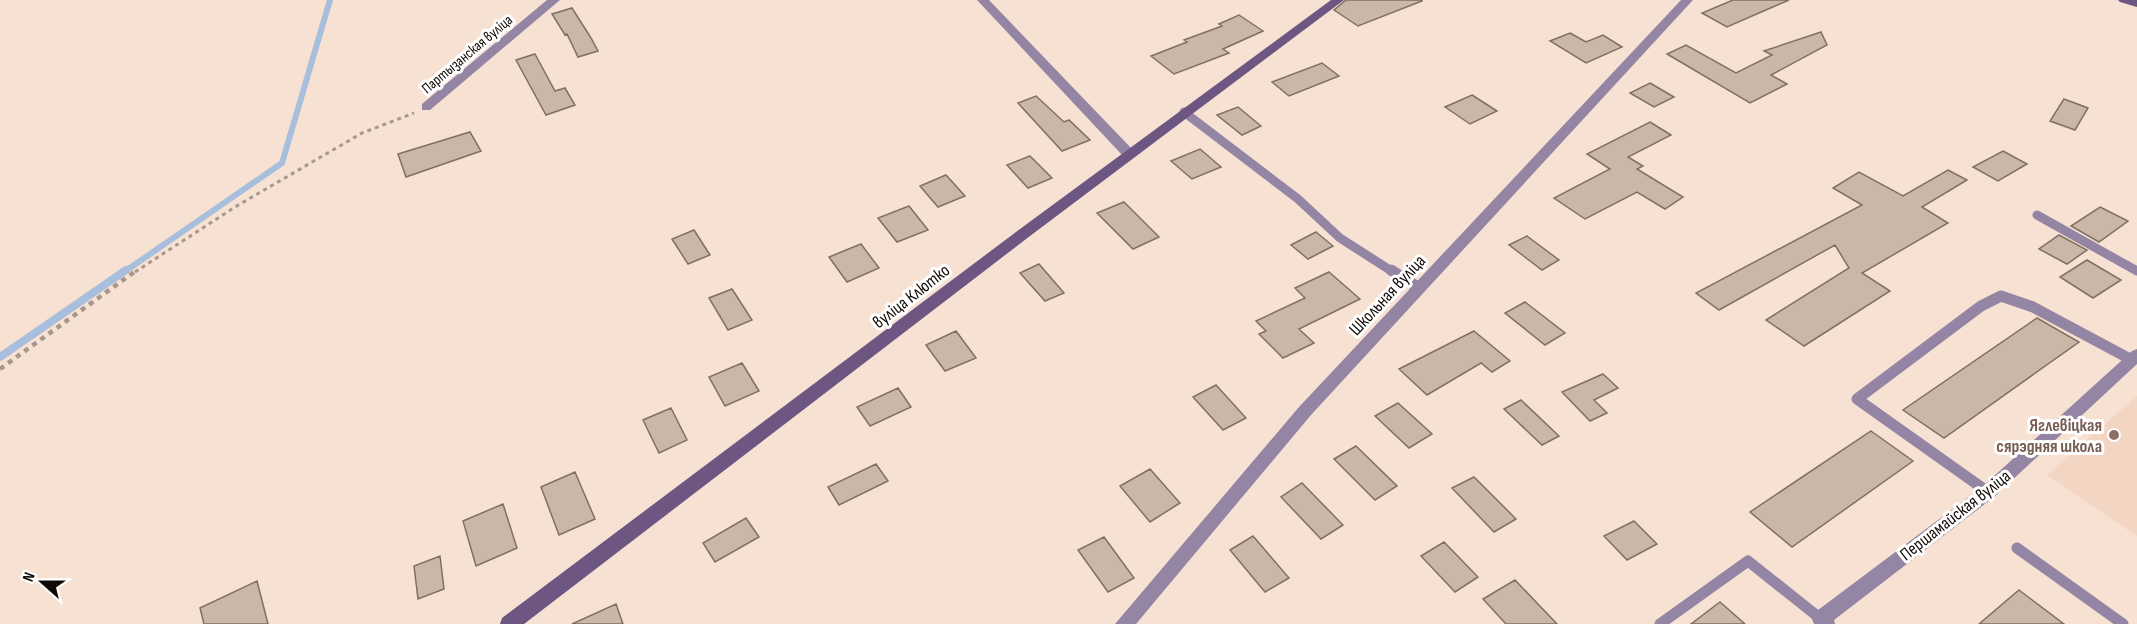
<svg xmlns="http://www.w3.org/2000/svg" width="2137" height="624" viewBox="0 0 2137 624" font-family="'Sofia Sans Condensed',sans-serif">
  <rect width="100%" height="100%" fill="#f7e1d3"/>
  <path fill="#f2d6c3" d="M2137,396V536L2047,475Z"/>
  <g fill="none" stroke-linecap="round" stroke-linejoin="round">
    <path stroke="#a8bedd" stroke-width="6" d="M124,272L282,163L330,0"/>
    <path stroke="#a8bedd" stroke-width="8" d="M0,357L126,270"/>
  </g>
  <path fill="#cab7a7" stroke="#817062" stroke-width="1.5" d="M1346,0H1422V1L1358,26L1334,10Z
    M1733,0H1789L1727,27L1702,13Z
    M572,8L591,38L598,51L578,57L567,34L565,35L552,14Z
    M1239,15L1263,31L1223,49L1229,53L1174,74L1151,56L1187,42L1184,40L1222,26L1219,24Z
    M1821,32L1827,45L1771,75L1787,84L1750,103L1667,54L1686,45L1736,73L1772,55L1764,51Z
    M1570,33L1586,42L1603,35L1622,47L1586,63L1550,41Z
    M535,54L555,91L565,88L575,105L546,115L516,60Z
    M1322,63L1339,76L1289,96L1272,82Z
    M1650,83L1674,97L1654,107L1630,93Z
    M1472,95L1497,111L1470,124L1445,107Z
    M1036,96L1064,122L1069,120L1090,140L1062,151L1018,103Z
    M2064,99L2088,108L2075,130L2050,121Z
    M1238,107L1261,126L1242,135L1217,115Z
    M1650,122L1671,135L1628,157L1643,166L1637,169L1683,197L1665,209L1637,192L1585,219L1554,198L1610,169L1587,154Z
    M470,132L481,151L406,177L398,154Z
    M1200,149L1221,167L1192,179L1171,161Z
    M2003,151L2027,164L1998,181L1973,167Z
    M1030,156L1052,178L1028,188L1007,165Z
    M1948,170L1967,180L1922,207L1948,223L1862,273L1890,291L1804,346L1766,320L1849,268L1835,245L1719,310L1696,293L1862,205L1833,188L1859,172L1903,196Z
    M946,175L965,196L938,207L920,186Z
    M1124,202L1159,237L1133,249L1097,213Z
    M909,206L928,230L897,242L878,218Z
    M2100,207L2128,221L2099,242L2071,226Z
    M694,230L710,255L688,264L672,239Z
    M1316,232L1333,246L1308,259L1291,245Z
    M2059,235L2087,250L2067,264L2039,249Z
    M1527,236L1559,260L1542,270L1509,245Z
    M861,244L879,268L847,282L829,257Z
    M2087,260L2121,280L2093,298L2060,277Z
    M1039,264L1064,293L1045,301L1020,273Z
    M1329,272L1360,299L1299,329L1314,343L1283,358L1259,334L1266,331L1256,321L1305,298L1295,288Z
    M732,289L752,320L728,330L709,298Z
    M1525,302L1565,333L1545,345L1505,313Z
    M2037,318L2079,342L1944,438L1903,410Z
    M956,331L976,358L945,371L926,345Z
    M1474,331L1510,361L1492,372L1481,363L1427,395L1399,369Z
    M742,363L759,391L725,406L709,377Z
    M1603,374L1618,388L1594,400L1607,413L1590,421L1562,392Z
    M1216,385L1246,418L1223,430L1193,397Z
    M898,388L911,407L870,426L857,407Z
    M1521,400L1559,436L1542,445L1504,409Z
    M1398,403L1432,434L1409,448L1375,416Z
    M671,408L687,440L659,453L643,420Z
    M1871,431L1913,461L1792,547L1750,512Z
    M1356,446L1397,486L1375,500L1334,459Z
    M876,464L888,481L839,505L828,487Z
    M1150,469L1180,503L1150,522L1120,486Z
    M575,472L595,519L559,535L541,487Z
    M1474,477L1516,519L1494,532L1452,488Z
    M1302,483L1343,525L1321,539L1281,497Z
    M503,504L517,548L476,566L463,521Z
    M746,518L759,537L715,562L703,543Z
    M1634,521L1657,544L1627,560L1604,536Z
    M1253,536L1289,578L1265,592L1230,550Z
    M1104,537L1134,578L1108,592L1078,550Z
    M1444,542L1478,577L1455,592L1421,556Z
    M440,556L444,589L418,599L414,566Z
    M1515,580L1557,624H1506L1483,599Z
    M257,581L268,624H204L200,608Z
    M2019,590L2064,624H1979Z
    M1720,602L1745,624H1691Z
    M616,604L623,624H572Z"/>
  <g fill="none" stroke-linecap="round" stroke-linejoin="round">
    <path stroke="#a8978d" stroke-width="3" stroke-dasharray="4 4" stroke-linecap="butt" d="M135,272L235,207L362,133L414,113"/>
    <path stroke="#a8978d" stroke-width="4.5" stroke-dasharray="5 5" stroke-linecap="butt" d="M0,369L137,270"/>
    <path stroke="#9585a4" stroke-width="9" d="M1184,112L1298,199L1340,238L1393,272
      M2037,215L2137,271"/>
    <path stroke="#9585a4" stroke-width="11" d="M1391,270L1419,288
      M1988,492L1857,399L1981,306L2001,296L2033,307L2132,360
      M2017,548L2123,624
      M1660,624L1748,561L1821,619"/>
    <path fill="#9585a4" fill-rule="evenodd" d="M547,0H560L430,110H422V104Z
      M977,0H989L1133,150L1135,153L1133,156H1123Z
      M1681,0H1693L1311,415L1136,624H1115L1299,407Z
      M2137,349V364L1994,497L1834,620L1835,624H1814L1812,619L1814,613L1982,487L2132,351Z"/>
    <path fill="#6e5683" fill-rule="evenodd" d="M1331,0H1344L1030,236L524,624H500L502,618L1020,229Z
      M2118,0H2137V7L2120,2Z"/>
  </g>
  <circle fill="#8d6e63" stroke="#fff" stroke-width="2" cx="2114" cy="435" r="6"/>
  <g text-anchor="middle" stroke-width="6" stroke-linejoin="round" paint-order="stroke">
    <g font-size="15" fill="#110a06" stroke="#fff">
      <text transform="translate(467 54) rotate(-40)" y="5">Партызанская вуліца</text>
    </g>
    <g font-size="18" fill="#110a06" stroke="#fff">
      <text transform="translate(1387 295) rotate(-47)" y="6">Школьная вуліца</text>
      <text transform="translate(911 296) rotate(-38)" y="6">вуліца Клютко</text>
      <text transform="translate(1955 515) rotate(-38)" y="6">Першамайская вуліца</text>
    </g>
    <g font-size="18" font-weight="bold" fill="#785e54" stroke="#fff" text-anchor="end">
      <text x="2102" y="431">Яглевіцкая<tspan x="2102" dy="21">сярэдняя школа</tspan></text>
    </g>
  </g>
  <g transform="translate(42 582) rotate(291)" stroke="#ffffff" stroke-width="4.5" paint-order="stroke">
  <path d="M0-4.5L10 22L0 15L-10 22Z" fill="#110a06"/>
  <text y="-9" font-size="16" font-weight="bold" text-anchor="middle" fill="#110a06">N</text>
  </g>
</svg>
